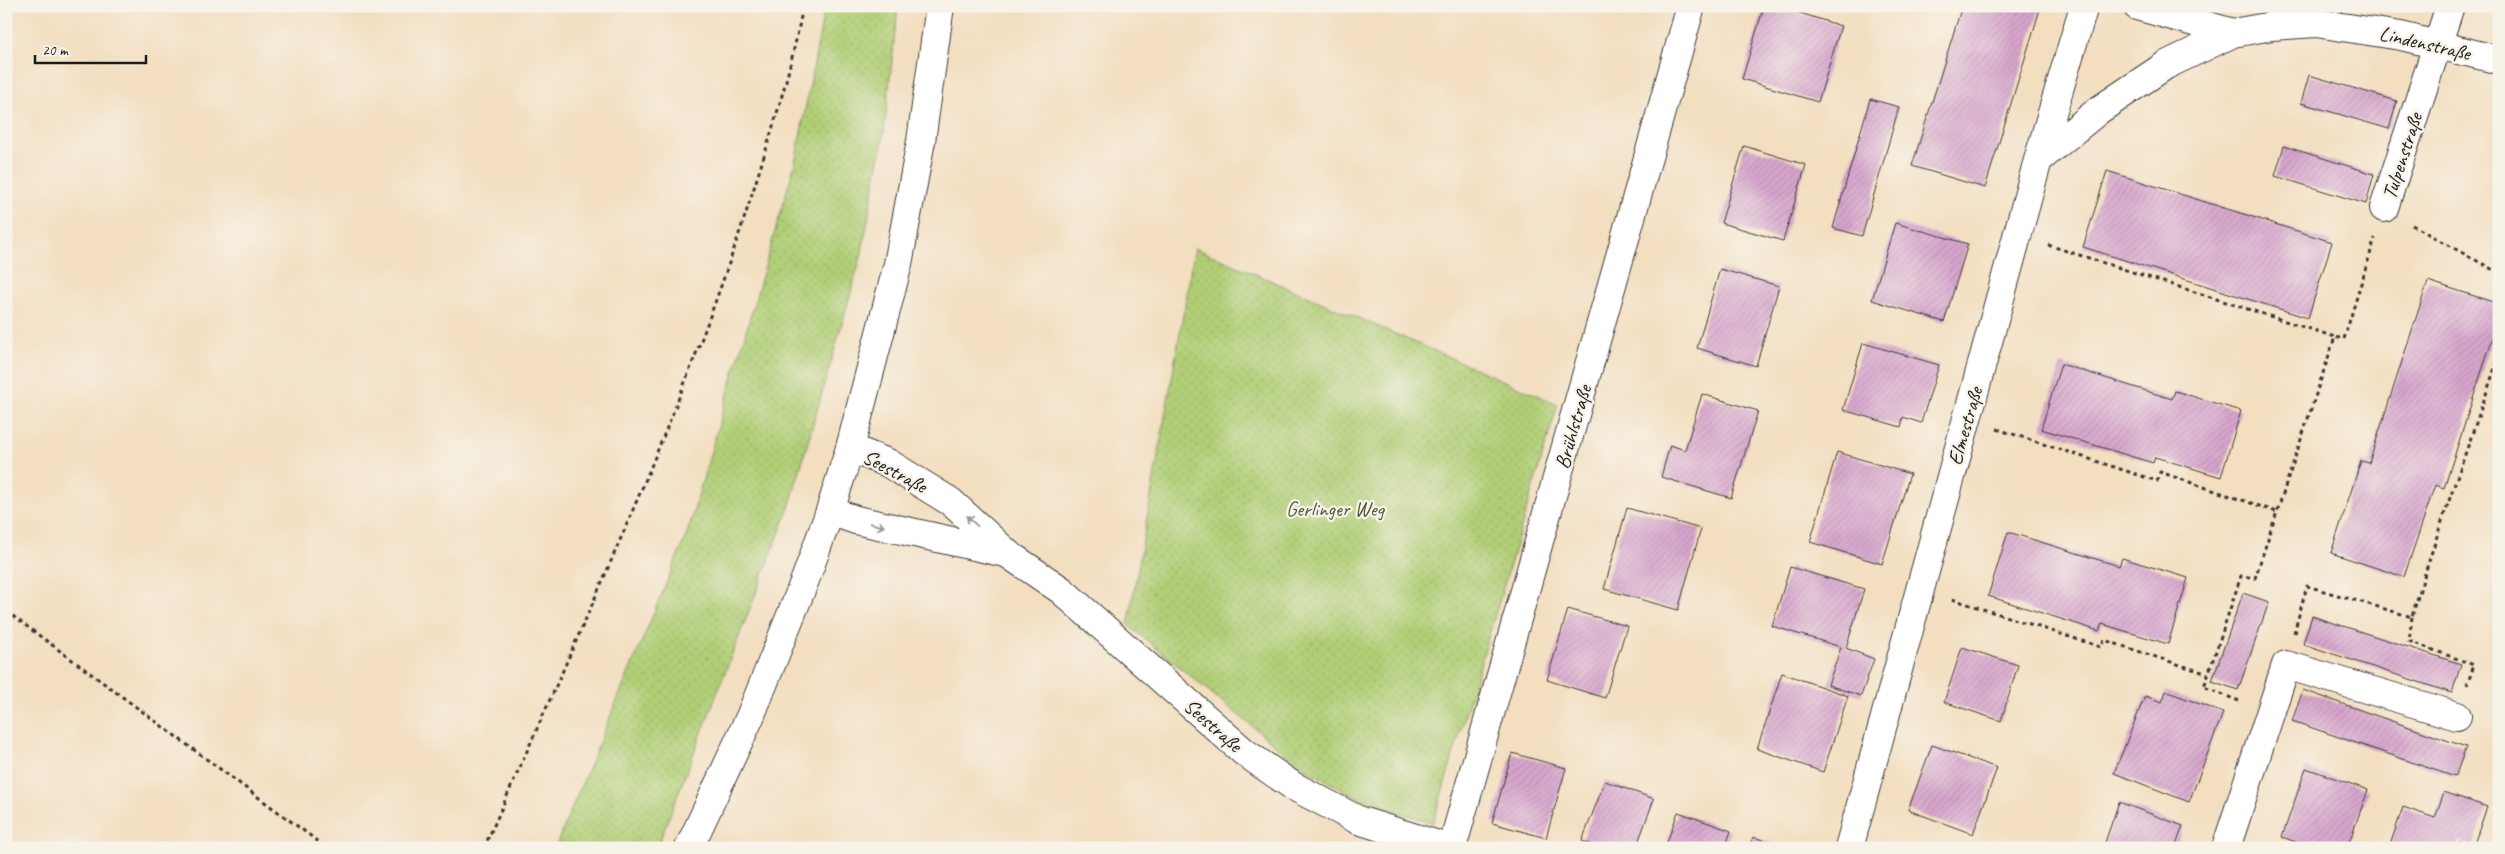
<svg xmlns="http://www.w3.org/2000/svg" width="2505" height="854" viewBox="0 0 2505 854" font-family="Caveat,sans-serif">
  <defs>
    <pattern id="grass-dots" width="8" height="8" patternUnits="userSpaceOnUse" patternTransform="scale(1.25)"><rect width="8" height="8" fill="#b0ce76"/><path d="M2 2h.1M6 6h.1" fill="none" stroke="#97b066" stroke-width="1.8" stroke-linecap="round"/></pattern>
    <pattern id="building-hatch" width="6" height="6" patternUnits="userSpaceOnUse" patternTransform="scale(1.25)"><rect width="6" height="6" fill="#d7a5cd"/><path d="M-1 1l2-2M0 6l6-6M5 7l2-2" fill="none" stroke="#b88daf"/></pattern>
  </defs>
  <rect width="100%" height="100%" fill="#f7f3e8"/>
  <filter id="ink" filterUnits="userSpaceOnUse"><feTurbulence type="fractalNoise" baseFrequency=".02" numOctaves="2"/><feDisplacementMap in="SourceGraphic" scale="10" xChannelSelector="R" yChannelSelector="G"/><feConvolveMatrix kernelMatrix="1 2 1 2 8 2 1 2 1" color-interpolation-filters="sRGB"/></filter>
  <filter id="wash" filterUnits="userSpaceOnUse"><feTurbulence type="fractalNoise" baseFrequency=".0096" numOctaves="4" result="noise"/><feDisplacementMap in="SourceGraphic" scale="20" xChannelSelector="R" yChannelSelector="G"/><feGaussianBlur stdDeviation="1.12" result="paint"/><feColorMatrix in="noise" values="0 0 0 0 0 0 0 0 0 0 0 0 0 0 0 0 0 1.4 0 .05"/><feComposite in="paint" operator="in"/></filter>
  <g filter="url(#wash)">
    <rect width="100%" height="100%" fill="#f3dec0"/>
    <path fill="url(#grass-dots)" stroke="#667549" d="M825,6H898L884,133L861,257L789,508L657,848H555L687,534L795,163Z
      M1195,248L1558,404L1433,823L1364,801L1302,767L1128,625Z"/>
    <g id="blocks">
      <path fill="url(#building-hatch)" d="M1764,6H1778L1841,26L1818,102L1742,79Z
        M1962,6H2041L1985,188L1912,166Z
        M2309,75L2397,101L2389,129L2301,103Z
        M1870,99L1899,107L1862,236L1833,228Z
        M1744,146L1806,165L1783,241L1721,223Z
        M2284,146L2374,174L2366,204L2275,176Z
        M2107,171L2332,242L2308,318L2083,247Z
        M1895,223L1968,244L1944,322L1872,300Z
        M1720,269L1779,286L1756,366L1697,348Z
        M2428,281L2499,304V318L2444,488L2435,485L2404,577L2331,553L2361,461L2369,463Z
        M1863,343L1939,365L1921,423L1903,417L1901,427L1843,410Z
        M2061,364L2172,399L2175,391L2241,411L2221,477L2155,457L2153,463L2041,429Z
        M1702,394L1758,411L1731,498L1661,477L1670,445L1685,450Z
        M1837,452L1910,474L1882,564L1810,542Z
        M1627,508L1701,529L1678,610L1604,589Z
        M2008,532L2119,566L2122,558L2188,578L2168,644L2102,624L2099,631L1988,596Z
        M1790,567L1864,589L1846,648L1874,659L1861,696L1828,685L1841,647L1772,626Z
        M2243,593L2269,602L2238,690L2212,681Z
        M1568,609L1627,626L1605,698L1547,680Z
        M2312,616L2461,664L2452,693L2303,644Z
        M2498,627H2499V646L2493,644Z
        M1962,647L2018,665L2001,721L1944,702Z
        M1782,673L1848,696L1823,772L1757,749Z
        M2303,690L2466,747L2455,777L2292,721Z
        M2166,691L2223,713L2189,802L2114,773L2145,696L2162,702Z
        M1932,745L1997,768L1973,834L1908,810Z
        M1512,753L1566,768L1546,838L1492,823Z
        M2306,768L2368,790L2347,848H2312L2282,837Z
        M1605,781L1654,799L1636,848H1599L1582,841Z
        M2444,792L2487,807L2473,847L2459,842L2457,848H2389L2403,807L2435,818Z
        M2119,802L2183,826L2175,848H2103Z
        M1678,812L1731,831L1725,848H1665Z
        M1753,837L1786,847V848H1749Z"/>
    </g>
  </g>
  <g filter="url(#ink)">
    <use href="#blocks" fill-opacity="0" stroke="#3c3935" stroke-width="1"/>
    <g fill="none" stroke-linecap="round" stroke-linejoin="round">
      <defs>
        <path id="minor" d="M2137,6L2233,33L2272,26L2316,23L2401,36L2499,60
          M2038,160L2099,110L2166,65L2233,33
          M2384,208L2450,6
          M850,448L888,463L951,502L1008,554L1061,590L1244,752L1293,786L1358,820L1448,848
          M830,511L856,520L1006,553
          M1452,848L1691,6
          M1849,848L2038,160L2084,6
          M2226,848L2286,665L2457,716"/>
        <path id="major" d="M689,848L750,717L805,580L830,511L850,448L898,264L921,141L940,6"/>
      </defs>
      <use href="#minor" stroke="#3c3935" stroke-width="30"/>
      <use href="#major" stroke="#3c3935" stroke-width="30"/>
      <path stroke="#3c3935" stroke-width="3" stroke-dasharray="4 4" stroke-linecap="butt" d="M2412,225L2499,273
        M2048,245L2335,337
        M1997,429L2157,481L2160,472L2277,512
        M1952,599L2101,647L2104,640L2208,674
        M6,611L327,848
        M2412,617L2409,641L2474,665L2467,685
        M2294,633L2307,586L2412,617C2437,529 2470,443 2499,356
        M2239,701L2204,687L2241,576L2255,578L2335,337L2344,339L2375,238
        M484,848C576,639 674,432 745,216C767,147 790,77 803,6"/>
      <use href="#minor" stroke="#fff" stroke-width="28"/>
      <use href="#major" stroke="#fff" stroke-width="28"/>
    </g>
    <defs><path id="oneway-shaft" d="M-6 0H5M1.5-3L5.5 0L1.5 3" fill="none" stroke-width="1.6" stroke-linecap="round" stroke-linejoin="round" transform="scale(1.25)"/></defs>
    <g stroke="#999">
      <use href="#oneway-shaft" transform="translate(972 521) rotate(-137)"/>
      <use href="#oneway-shaft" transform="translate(877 525) rotate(13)"/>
    </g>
  </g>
  <g text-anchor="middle" stroke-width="4.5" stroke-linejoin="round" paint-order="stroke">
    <g font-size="21" fill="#1c1c1c" stroke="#f7f3e8">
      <text transform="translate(2425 43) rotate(13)" y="7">Lindenstraße</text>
      <text transform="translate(2402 156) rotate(-72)" y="7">Tulpenstraße</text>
      <text transform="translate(1965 426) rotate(-74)" y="7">Elmestraße</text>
      <text transform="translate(1573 427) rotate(-74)" y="7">Brühlstraße</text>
      <text transform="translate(895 471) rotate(28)" y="7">Seestraße</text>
      <text transform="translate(1213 725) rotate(41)" y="7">Seestraße</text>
    </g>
    <g font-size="21" fill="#505a3c" stroke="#f7f3e8">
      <text x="1335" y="516">Gerlinger Weg</text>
    </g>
  </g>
  <rect width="2505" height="854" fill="none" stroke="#f7f3e8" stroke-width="25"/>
  <path d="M35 55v8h111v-8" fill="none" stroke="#1c1c1c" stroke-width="2.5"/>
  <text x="42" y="55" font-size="15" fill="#1c1c1c" stroke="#f7f3e8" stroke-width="4" paint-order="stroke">20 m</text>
</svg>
